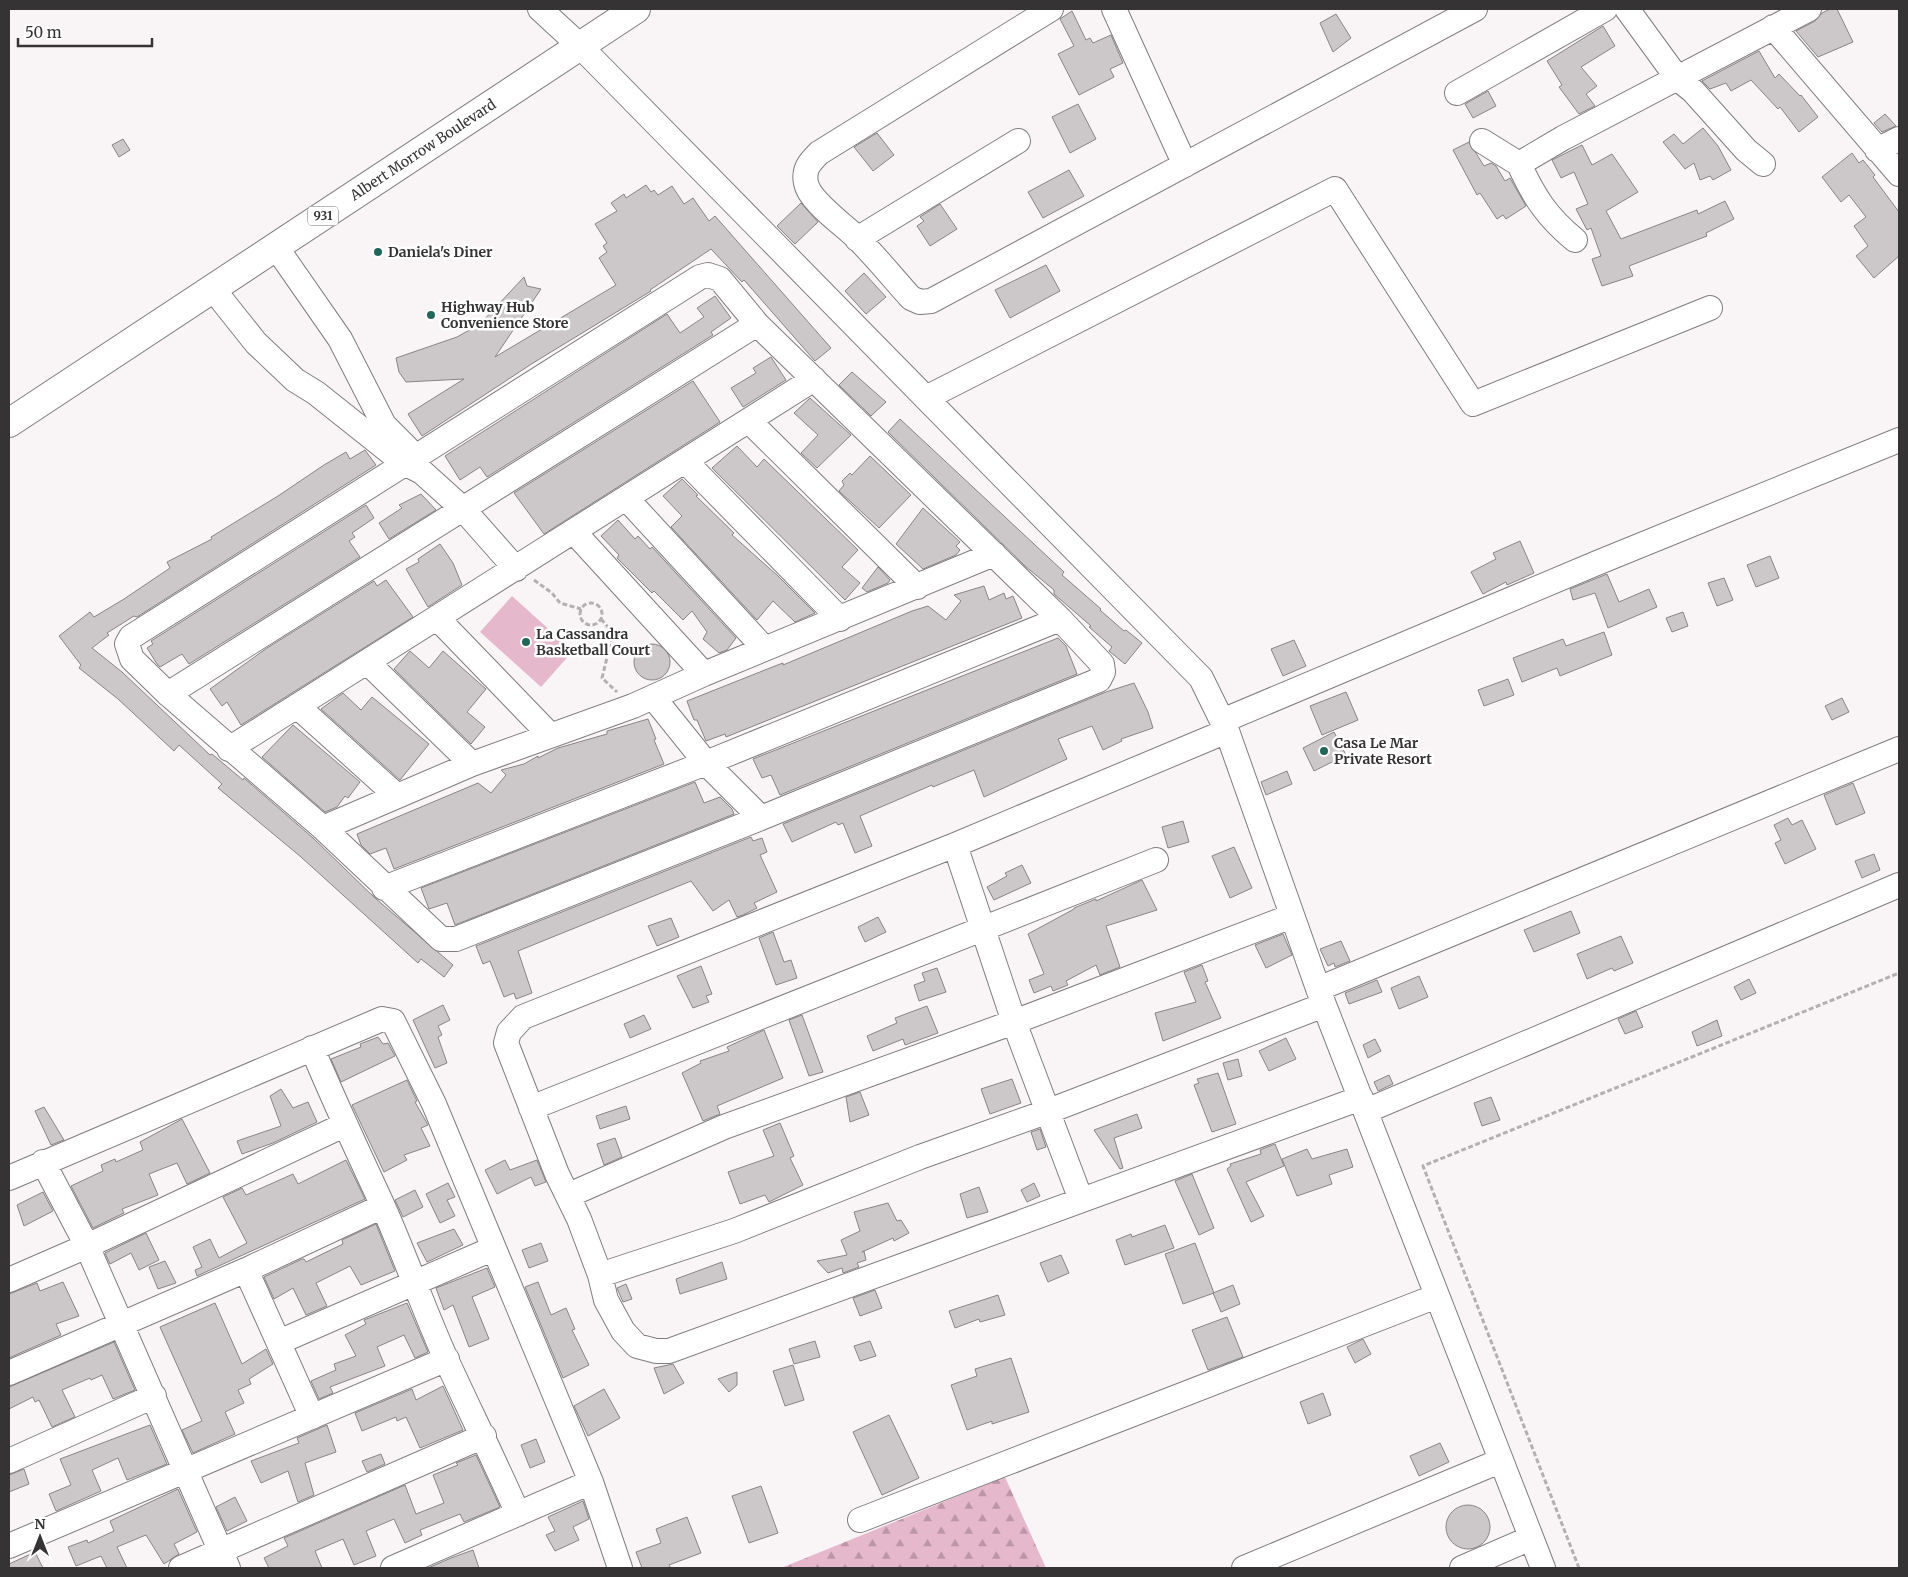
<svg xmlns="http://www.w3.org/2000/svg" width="1908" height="1577" viewBox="0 0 1908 1577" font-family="Merriweather,serif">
  <defs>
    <pattern id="forest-firs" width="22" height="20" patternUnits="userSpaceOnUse" patternTransform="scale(1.25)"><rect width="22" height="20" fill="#e6b8cc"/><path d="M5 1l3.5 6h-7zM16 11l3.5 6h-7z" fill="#bb96a6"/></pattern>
  </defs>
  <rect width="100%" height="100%" fill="#f9f5f7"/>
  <path fill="url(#forest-firs)" d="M1005,1477L1046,1568H781Z"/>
  <path fill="#e6b8cc" d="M512,596L573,651L541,687L480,632Z"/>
  <path fill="#ccc8c9" stroke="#898587" d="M1830,9H1837L1853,42L1818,57L1796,31L1815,21L1822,13Z
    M1072,11L1086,40L1090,38L1093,43L1111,35L1123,63L1110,69L1114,77L1079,95L1058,54L1074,46L1060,19Z
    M1336,14L1351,38L1333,52L1320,23Z
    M1603,26L1615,46L1581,67L1597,86L1586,94L1595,106L1579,114L1559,87L1562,85L1547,61Z
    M1759,51L1775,78L1779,74L1800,96L1801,95L1818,117L1799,132L1780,107L1778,109L1751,80L1731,91L1726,83L1710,89L1702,81Z
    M1488,91L1496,106L1473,118L1465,104Z
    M1078,104L1096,139L1070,153L1052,117Z
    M1885,114L1896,126L1882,132L1874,123Z
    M1703,128L1718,146L1731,170L1713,180L1710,176L1700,180L1694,163L1685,169L1663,142L1674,134L1683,144Z
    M877,133L894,155L873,171L854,147Z
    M123,139L130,150L119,157L112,145Z
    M1469,142L1484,166L1491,163L1496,166L1505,181L1510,178L1526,206L1506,219L1503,215L1497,219L1480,193L1477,195L1453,150Z
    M1582,145L1592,165L1612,154L1638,192L1606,211L1621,239L1697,210L1698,214L1725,201L1734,219L1706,233L1707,236L1629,266L1633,276L1602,286L1592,259L1601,256L1591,228L1587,230L1576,209L1588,204L1574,172L1561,178L1552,160Z
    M1852,153L1859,163L1863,160L1875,175L1873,177L1899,212V256L1874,278L1856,256L1868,246L1854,226L1866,217L1849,195L1841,202L1822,177Z
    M1069,170L1084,196L1043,218L1028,192Z
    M646,185L651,192L654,190L658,195L672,186L684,204L693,198L709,221L715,216L831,348L815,361L744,280L742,282L711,249L650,290L651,291L533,363L422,436L408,414L464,379L406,382L399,372L396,358L457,337L480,324L524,277L527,286L541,289L495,357L616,285L599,258L607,252L603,246L607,243L595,224L617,211L611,203L624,194L626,198Z
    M801,203L818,222L795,244L777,226Z
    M940,204L957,229L930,246L917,226L924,221L920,217Z
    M1046,265L1060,291L1010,318L995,290Z
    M864,273L886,297L866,314L845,291Z
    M715,296L731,318L711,332L713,335L487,477L480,467L460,480L445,456L667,314L680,333L704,317L697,308Z
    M771,357L786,380L743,407L731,388L756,373L753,368Z
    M852,372L886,402L871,416L839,385Z
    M693,381L720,422L544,534L514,493Z
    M810,398L851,435L817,468L801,453L818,435L794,413Z
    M900,419L1064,572L1062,575L1101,609L1100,610L1124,631L1126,630L1142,643L1125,664L1109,651L1112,647L1089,627L1091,626L1054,594V590L1025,566L888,432Z
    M737,446L757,467L764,459L858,550L842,567L860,583L845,600L712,468Z
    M365,450L376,465L137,617L134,616L107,633L109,635L92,648L122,672L210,755L212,754L243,780L244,778L313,838L375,898L453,965L444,977L421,959L418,963L301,857L218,788L222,784L179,745L174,751L118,699L79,668L81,665L59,636L90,612L94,617L124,599L170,568L167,562L212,539L211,537L278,496L324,465L346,452L350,459Z
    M870,456L911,495L879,528L839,491L844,485L842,481L850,473L852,475Z
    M682,479L698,495L696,496L734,533L732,535L778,576L815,613L795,622L773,601L757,620L671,527L682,516L663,496Z
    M421,494L436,510L389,539L379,523L402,508L399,505Z
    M366,505L374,518L352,533L355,537L349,541L360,557L189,664L182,654L160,667L157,664L147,648L153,644L151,641Z
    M923,508L960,542L956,546L960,550L956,555L923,569L896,544Z
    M618,520L635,539L638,536L650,549L652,547L736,638L727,650L719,653L703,639L707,632L692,611L683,620L654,591L652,593L617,558L619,555L601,536Z
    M1520,541L1534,573L1507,585L1506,582L1483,594L1471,572L1496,559L1493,553Z
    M440,544L453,563L462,585L428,607L406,569L419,562L418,559Z
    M1770,556L1779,578L1756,587L1747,565Z
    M878,567L890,580L888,583L867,592L862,588Z
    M1607,574L1619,602L1649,589L1657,607L1608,628L1595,593L1573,600L1570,589Z
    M1724,578L1733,600L1717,606L1708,583Z
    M386,580L413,617L241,725L227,702L222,706L210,689L267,648L374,581L377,586Z
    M984,586L989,600L1004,593L1006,599L1013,596L1022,618L726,737L725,734L706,741L697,720H694L692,715L687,701L775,666L783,663V665L912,611L928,606L946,620L961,601L954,595Z
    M1683,612L1688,626L1672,632L1666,618Z
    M1604,632L1612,655L1560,676L1557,668L1522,682L1513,658L1563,639L1566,646Z
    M1058,638L1066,646L1077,674L780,795L771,775L762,778L753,759Z
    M1294,640L1306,666L1283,676L1271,649Z
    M634 662a18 18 0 1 1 36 0a18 18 0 1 1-36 0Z
    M410,651L429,668L443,651L486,689L467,712L485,727L471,744L394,669Z
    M1508,679L1514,695L1484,706L1478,690Z
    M1134,683L1148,712L1153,728L1121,739L1122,741L1103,750L1092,726L1058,739L1067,759L984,797L974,770L933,787L932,785L860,816L872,846L855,853L843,823L838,825L836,822L792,842L783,824L1106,692Z
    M1346,692L1358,720L1322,735L1310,706Z
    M343,693L361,710L372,697L429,744L400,780L321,709Z
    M1842,698L1849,712L1832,720L1825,706Z
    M648,719L656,739L654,740L664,764L394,869L386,848L370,854L361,845L357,834L478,783L491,793L506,775L501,770L524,764L538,756V758L558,748L607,734V731Z
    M293,725L360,782L348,798L345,796L337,807L325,812L262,757Z
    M1334,732L1346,755L1314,771L1303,748Z
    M1287,771L1292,784L1266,795L1261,782Z
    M695,782L704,803L720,797L732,809L734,814L455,925L447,903L429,909L421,888Z
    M1853,783L1865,813L1836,825L1824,795Z
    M1788,818L1792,825L1802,820L1816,849L1785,864L1775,843L1781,840L1774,825Z
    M1183,821L1189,842L1168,848L1162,827Z
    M751,837L753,841L762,838L767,852L760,855L777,892L754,903L757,908L743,915L737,917L729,900L713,911L691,881L518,951L532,993L516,999L514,993L504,997L490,961L483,964L476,946Z
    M1234,847L1252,888L1230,898L1212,856Z
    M1874,854L1880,870L1862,878L1855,861Z
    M1022,865L1031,883L994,900L987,887L1007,876L1005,873Z
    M1142,880L1157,910L1106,926L1120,967L1100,975L1096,965L1066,981L1068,985L1053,991L1051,986L1034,993L1029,980L1044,974L1028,934L1074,909V908L1096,899V901Z
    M1571,911L1580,933L1534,952L1524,930Z
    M878,917L886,932L865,942L858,927Z
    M671,918L679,937L657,946L648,926Z
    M773,932L784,962L791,960L797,978L776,985L759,938Z
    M1283,934L1292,955L1266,968L1255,945Z
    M1621,936L1633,963L1614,971L1612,968L1587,979L1577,954Z
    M1341,941L1350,961L1335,967L1334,963L1328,966L1320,949Z
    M1202,965L1208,981L1205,982L1221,1018L1163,1041L1155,1013L1196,1002L1184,972Z
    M701,966L712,994L706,996L709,1002L693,1008L677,976Z
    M937,968L946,992L919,1001L914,985L925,981L922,973Z
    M1419,976L1428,997L1399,1009L1391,988Z
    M1749,979L1756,993L1741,1000L1734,987Z
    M1377,980L1382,992L1349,1004L1345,993Z
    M443,1005L450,1020L438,1026L442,1035L438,1037L447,1063L435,1068L413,1020Z
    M927,1006L938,1033L905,1045L903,1039L873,1051L867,1036L897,1023L895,1018Z
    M1636,1011L1643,1027L1625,1034L1618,1019Z
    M644,1015L651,1029L630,1038L624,1024Z
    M802,1015L823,1072L809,1076L789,1020Z
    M1717,1020L1722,1036L1697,1046L1692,1032Z
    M764,1030L783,1078L717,1106L720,1114L703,1121L682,1073L701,1063L700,1061L729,1051L727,1047Z
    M378,1037L383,1044L388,1043L395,1056L341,1082L331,1059L361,1047L360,1044Z
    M1286,1038L1296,1059L1269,1071L1259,1051Z
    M1375,1039L1381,1051L1368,1058L1363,1045Z
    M1238,1059L1242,1076L1228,1080L1223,1063Z
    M1218,1073L1236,1124L1212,1132L1194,1085L1199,1083L1197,1079Z
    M1389,1075L1393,1084L1378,1091L1374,1082Z
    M1012,1079L1021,1103L990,1114L981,1089Z
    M407,1080L417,1101L415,1102L428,1125L421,1128L430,1146L404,1155L407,1160L384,1172L352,1105Z
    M281,1089L293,1108L308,1102L317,1122L273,1143L242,1154L237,1141L281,1126L270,1096Z
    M860,1092L869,1115L850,1122L846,1097Z
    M1491,1097L1500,1120L1482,1126L1474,1103Z
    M626,1106L630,1119L600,1129L596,1116Z
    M44,1107L64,1140L51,1145L35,1111Z
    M1137,1114L1142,1128L1114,1138L1123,1168L1120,1169L1094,1130Z
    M182,1119L210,1173L187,1184L177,1163L149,1174L158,1195L122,1209L124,1213L93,1228L71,1186L103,1171L101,1165L115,1159L116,1162L143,1150L140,1142Z
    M780,1123L794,1156L790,1158L803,1185L769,1202L765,1195L740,1204L728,1172L774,1156L763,1130Z
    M1040,1129L1046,1147L1037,1150L1031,1132Z
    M615,1138L622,1157L604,1165L597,1144Z
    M1275,1144L1284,1166L1246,1182L1264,1216L1251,1222L1227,1169L1231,1166L1230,1164L1261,1154L1260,1150Z
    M1307,1149L1312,1159L1347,1149L1353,1167L1329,1175L1332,1184L1297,1196L1282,1159Z
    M346,1160L365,1199L197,1276L195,1270L202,1267L193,1247L210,1239L219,1258L247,1243L223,1197L242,1188L246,1195L293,1174L298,1184Z
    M505,1160L510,1170L537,1160L546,1182L535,1186L531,1177L497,1194L485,1170Z
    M1192,1174L1214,1228L1199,1235L1175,1181Z
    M448,1183L455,1197L447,1200L455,1216L440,1223L426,1194Z
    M1034,1183L1040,1196L1027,1202L1021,1190Z
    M979,1187L988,1212L967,1218L960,1194Z
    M415,1190L423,1207L403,1217L395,1200Z
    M43,1192L53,1211L24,1226L17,1205Z
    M888,1203L897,1221L901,1220L909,1233L894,1241L893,1238L862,1252L864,1251L866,1260L857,1263L859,1267L843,1273L842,1268L828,1273L817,1261L847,1255L841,1240L860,1231L854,1212Z
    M376,1224L395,1271L361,1285L350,1266L316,1283L327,1306L306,1315L293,1288L274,1299L264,1277L302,1259H304L306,1262L343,1244L342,1240Z
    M1165,1225L1174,1248L1125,1265L1116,1240L1131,1234L1132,1237Z
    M454,1229L463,1245L427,1262L417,1243Z
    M146,1233L159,1260L139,1270L131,1253L110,1264L105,1253Z
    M541,1243L548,1261L529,1268L522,1250Z
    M1195,1243L1214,1293L1183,1304L1165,1254Z
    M1061,1255L1069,1273L1048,1282L1040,1263Z
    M165,1261L176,1283L158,1289L149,1267Z
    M722,1262L727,1279L680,1294L676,1279Z
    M487,1268L495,1287L472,1297L489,1339L469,1347L453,1305L444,1310L436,1288Z
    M63,1282L79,1316L56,1324L61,1335L9,1358V1294L37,1283L40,1291Z
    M538,1282L551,1315L566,1308L575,1329L572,1330L589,1365L563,1378L525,1287Z
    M626,1284L632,1299L623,1302L617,1288Z
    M1233,1285L1240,1304L1221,1312L1213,1293Z
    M875,1290L882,1308L860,1316L853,1298Z
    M998,1295L1005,1315L980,1322L979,1319L955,1328L949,1311Z
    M215,1303L242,1364L266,1349L273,1364L249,1379L251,1384L238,1390L244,1403L225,1412L235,1434L193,1453L182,1430L202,1421L160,1327Z
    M407,1303L428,1352L415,1358L404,1335L377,1347L385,1366L330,1387L333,1393L319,1399L311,1381L336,1370L334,1364L356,1356L345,1335L366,1324L364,1320Z
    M1227,1317L1243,1357L1208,1370L1192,1330Z
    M1363,1339L1371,1354L1355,1363L1347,1347Z
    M815,1341L820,1357L794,1364L789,1349Z
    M870,1341L876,1356L860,1361L854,1346Z
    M114,1342L135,1390L113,1399L102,1375L91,1380L90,1378L62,1390L75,1417L52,1427L39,1400L35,1402L33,1397L9,1409V1387Z
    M1011,1358L1029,1412L992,1424V1421L967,1430L951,1385L977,1376L975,1369Z
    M673,1364L684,1383L664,1394L654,1368Z
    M793,1365L804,1400L785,1406L773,1371Z
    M737,1372V1385L729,1392L718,1379Z
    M443,1386L463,1430L420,1448L406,1417L397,1421L396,1417L362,1431L355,1413L412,1389L416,1400Z
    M604,1389L620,1418L588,1436L574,1406Z
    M1323,1393L1331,1415L1308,1424L1300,1402Z
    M889,1415L919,1478L882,1495L853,1432Z
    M150,1425L167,1464L127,1480L118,1458L92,1470L101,1491L56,1511L49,1494L71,1485L60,1459Z
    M327,1425L336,1452L305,1463L314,1495L298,1502L288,1471L261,1483L251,1461L299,1443L297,1438Z
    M536,1439L545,1462L530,1468L521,1445Z
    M1440,1443L1449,1462L1419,1476L1410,1456Z
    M381,1454L385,1464L367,1472L362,1461Z
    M476,1455L500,1507L464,1522L460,1514L420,1530L422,1535L405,1543L394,1519L366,1531L376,1556L354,1565L343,1539L315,1551L322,1568H269L264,1558L288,1546L284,1538L405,1485L416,1514L444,1503L433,1475L458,1465L456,1463Z
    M24,1469L29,1484L9,1492V1475Z
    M761,1486L778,1533L749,1543L732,1496Z
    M178,1489L197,1532L174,1544L179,1554L164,1564L146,1535L117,1547L127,1568H107L101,1556L76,1566L68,1547L87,1540L88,1543L114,1531L110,1521Z
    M235,1497L247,1521L227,1531L216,1507Z
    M583,1501L589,1519L573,1527L579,1540L555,1551L546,1535L555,1531L548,1517Z
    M1446 1527a22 22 0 1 1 44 0a22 22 0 1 1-44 0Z
    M687,1517L701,1553L669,1565L671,1568H642L636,1552L661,1543L656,1529Z
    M473,1550L479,1568H428L451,1558Z
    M35,1552L43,1568H9V1564Z"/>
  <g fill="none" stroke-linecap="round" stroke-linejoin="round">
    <defs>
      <path id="minor" d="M540,9L579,45L1201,678L1227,731L1321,997L1543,1568
        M1051,9L819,153C810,162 803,169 806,183C809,201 844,225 857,238C876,257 893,278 911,298L920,302L931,301L1475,9
        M1114,9L1185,165
        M1627,9L1678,79L1693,91L1746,150L1763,164
        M1773,27L1899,174
        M1457,93L1605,9
        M1482,141L1519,164
        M1877,150L1899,139
        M857,239L1018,141
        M1575,240C1547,217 1534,197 1519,164L1563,138L1809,9
        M276,247L340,339L384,425L407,448
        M708,275L720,279L757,324L1060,619L1102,664L1103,672L1099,680L761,818L456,939H441L323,828L168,694L132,659L127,644L131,637L700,277Z
        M213,289L256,343L295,380L316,393L404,463L422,472L463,509L516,569
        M926,398L1335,189L1473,404L1710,308
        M749,421L917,587
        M686,462L840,619
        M626,498L764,648
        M575,533L704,674
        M437,618L550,735
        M367,662L472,764
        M168,694L757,324
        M653,697L706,763L761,818
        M297,706L397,796
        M1222,721L1597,563L1899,440
        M1227,731L955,845L523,1017L509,1032L506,1043L557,1174L579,1219L600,1275L606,1300L623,1331L637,1346L656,1351H669L1361,1098
        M229,749L814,379
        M323,828L472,764L633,706L704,674L994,554
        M955,845L1014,1022L1081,1200
        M384,888L706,763L1060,619
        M1318,989L1899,749
        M312,1048C334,1101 358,1152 382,1204C405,1255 423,1308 446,1359C470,1411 495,1462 518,1514
        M531,1108L1156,860
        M1366,1111L1899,885
        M43,1162L87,1246L228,1568
        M9,1178L382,1019L393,1021L434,1104L591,1482L620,1568
        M569,1195L724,1127L1014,1022L1292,916
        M246,1270L312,1417
        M600,1275L734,1231L920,1157L1049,1111L1324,1005
        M9,1280L87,1246L344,1125
        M279,1342L492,1249
        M9,1373L246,1270L383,1206
        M9,1461L154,1396
        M860,1520L1437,1296
        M9,1546L447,1359
        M181,1568L484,1436
        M393,1568L591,1482
        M1244,1568L1500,1461
        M1462,1568L1531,1538"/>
      <g id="major">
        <path id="s1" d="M9,423L636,9"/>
      </g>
    </defs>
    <use href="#minor" stroke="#817d7f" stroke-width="26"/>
    <use href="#major" stroke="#817d7f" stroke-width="30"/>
    <path stroke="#b4b0b2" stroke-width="3" stroke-dasharray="5 2.5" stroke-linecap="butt" d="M534,580L552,593L560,603L581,609
      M580 614a11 11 0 1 1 22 0a11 11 0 1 1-22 0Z
      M601,619L613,633L602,678L617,692
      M1579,1568L1423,1166L1899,973"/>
    <use href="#minor" stroke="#fff" stroke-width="24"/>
    <use href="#major" stroke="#fff" stroke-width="28"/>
  </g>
  <g fill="#226659" stroke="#fff" stroke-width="2">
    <circle cx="378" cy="252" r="5"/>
    <circle cx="431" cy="315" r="5"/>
    <circle cx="526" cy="642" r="5"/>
    <circle cx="1324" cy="751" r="5"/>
  </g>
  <g text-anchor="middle" stroke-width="5" stroke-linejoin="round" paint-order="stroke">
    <rect fill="#fff" stroke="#727071" stroke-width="1" x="308" y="206.5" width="30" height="19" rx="4"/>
    <g font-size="12" font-weight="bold" fill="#353334">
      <text x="323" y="220">931</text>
    </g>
    <g font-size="14" fill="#353334" stroke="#fff">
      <text dy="5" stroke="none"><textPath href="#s1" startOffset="496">Albert Morrow Boulevard</textPath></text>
    </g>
    <g font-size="14" font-weight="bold" fill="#353334" stroke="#fff" text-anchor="start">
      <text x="388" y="257">Daniela's Diner</text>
      <text x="441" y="312">Highway Hub<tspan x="441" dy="16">Convenience Store</tspan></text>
      <text x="536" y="639">La Cassandra<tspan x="536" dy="16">Basketball Court</tspan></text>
      <text x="1334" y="748">Casa Le Mar<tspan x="1334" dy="16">Private Resort</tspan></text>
    </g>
  </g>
  <rect width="1908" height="1577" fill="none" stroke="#353334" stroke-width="20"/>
  <g transform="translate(40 1537)" stroke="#ffffff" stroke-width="4" paint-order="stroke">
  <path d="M0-4L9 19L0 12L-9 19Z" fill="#353334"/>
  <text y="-8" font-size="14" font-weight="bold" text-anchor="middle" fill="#353334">N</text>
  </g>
  <path d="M18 38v8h134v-8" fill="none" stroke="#353334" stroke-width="2.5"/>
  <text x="25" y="38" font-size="15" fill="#353334" stroke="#ffffff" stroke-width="4" paint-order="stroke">50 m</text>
</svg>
